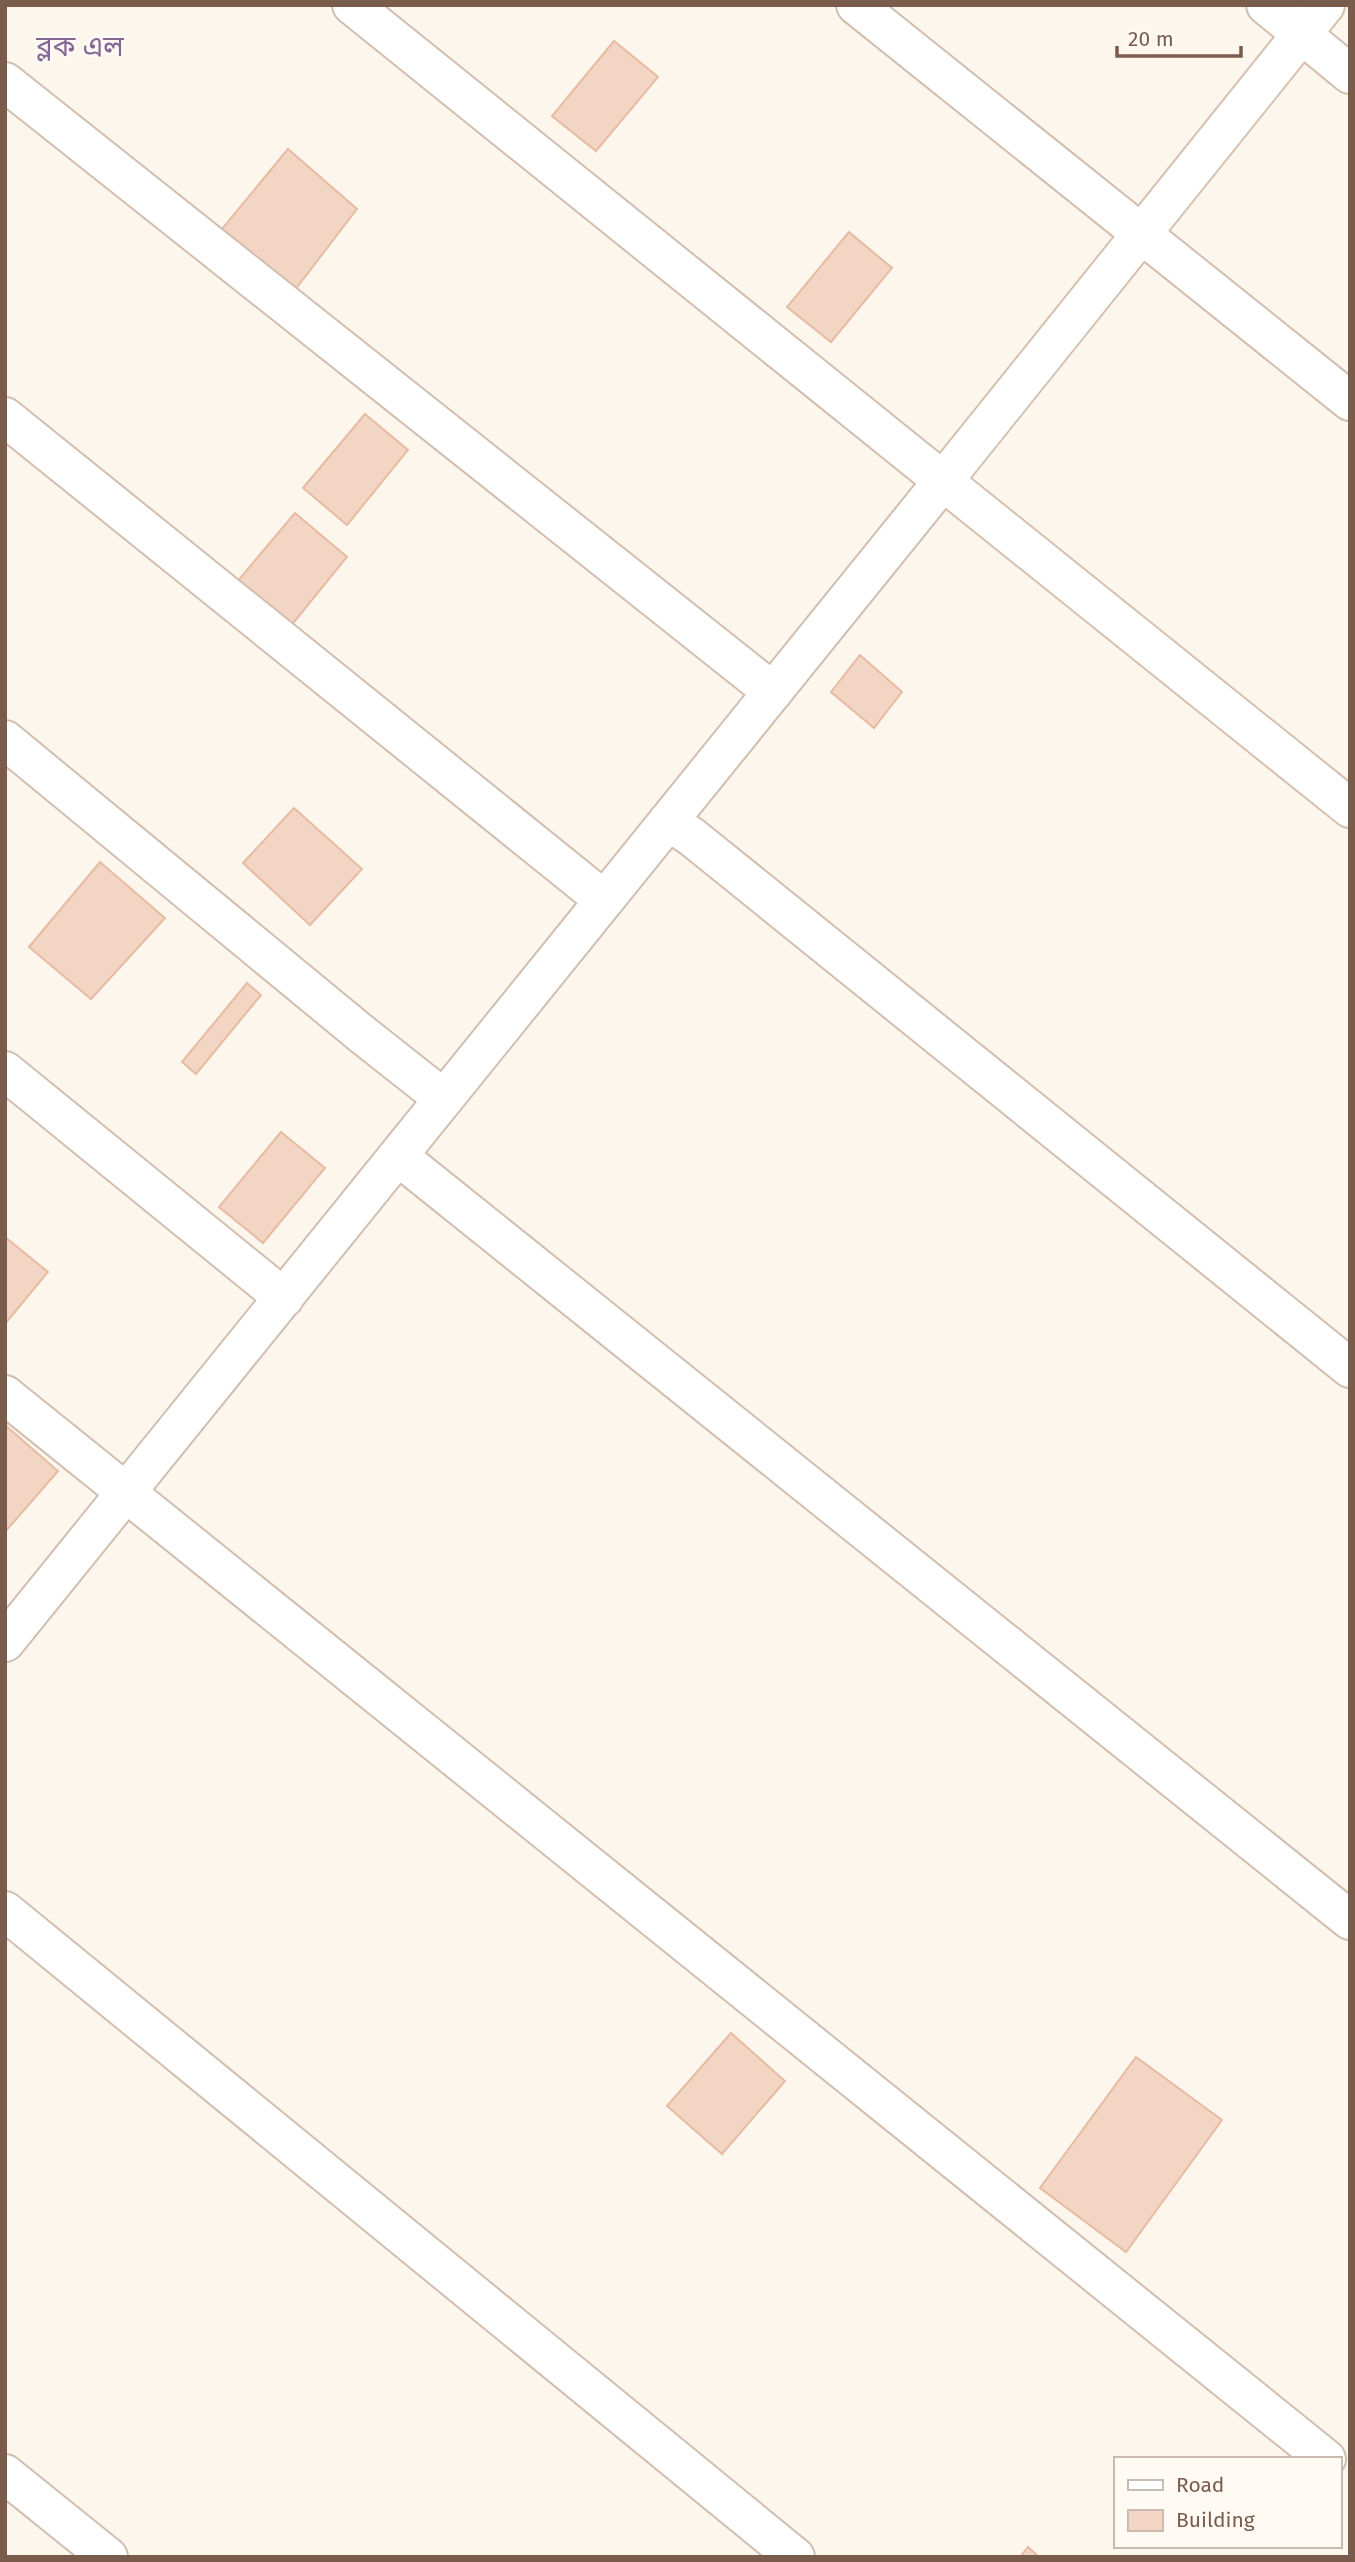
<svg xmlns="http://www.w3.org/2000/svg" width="1355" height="2562" viewBox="0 0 1355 2562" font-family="'Fira Sans','Noto Sans Bengali',sans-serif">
  <rect width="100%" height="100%" fill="#fdf6ec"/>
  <path fill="#f3d5c3" stroke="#e6bba3" stroke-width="2" d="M614,41L658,77L596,151L552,116Z
    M288,149L357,209L291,295L217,235Z
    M849,232L892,268L831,342L787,307Z
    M365,414L408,450L347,525L303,488Z
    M295,513L347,557L290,627L236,583Z
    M860,655L902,692L874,728L831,692Z
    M294,808L362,869L310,925L243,863Z
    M100,862L165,918L91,999L29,947Z
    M247,983L261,995L196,1074L182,1062Z
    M281,1132L325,1168L263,1243L219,1207Z
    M5,1237L48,1272L5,1324Z
    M5,1425L58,1471L5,1532Z
    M731,2033L785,2081L722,2154L667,2106Z
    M1136,2057L1222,2120L1126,2252L1040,2188Z
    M1028,2547L1039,2557H1020Z"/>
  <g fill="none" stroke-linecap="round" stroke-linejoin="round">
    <defs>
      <path id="street" d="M856,5L1350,401
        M1266,5L1350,74
        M5,82L773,692
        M5,417L604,900
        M5,740L363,1035L444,1099
        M668,821L692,837L1350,1368
        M5,1071L284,1298
        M398,1156L1350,1920
        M5,1395L1326,2459
        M5,1642L943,481L352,5
        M5,1911L795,2557
        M5,2474L108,2557"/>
      <path id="secondary" d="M1325,5L943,481L1350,808"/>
    </defs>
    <use href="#street" stroke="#d1beb0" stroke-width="42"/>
    <use href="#secondary" stroke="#d6c0b0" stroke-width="42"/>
    <use href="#street" stroke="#fff" stroke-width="38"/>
    <use href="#secondary" stroke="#fff" stroke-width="38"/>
  </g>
  <g text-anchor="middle" stroke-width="5" stroke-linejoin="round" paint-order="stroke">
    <g font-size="28" fill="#846695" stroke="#fffaf3">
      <text x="80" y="56">ব্লক এল</text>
    </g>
  </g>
  <rect width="1355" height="2562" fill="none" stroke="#7a5c4d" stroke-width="14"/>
  <rect x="1114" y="2457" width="228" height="91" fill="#fffaf3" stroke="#cabbb1" stroke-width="2"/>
  <rect x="1128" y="2480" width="35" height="10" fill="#ffffff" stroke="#cabbb1" stroke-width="2"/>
  <text x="1176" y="2492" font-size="21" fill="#7a5c4d">Road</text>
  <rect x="1128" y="2510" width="35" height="21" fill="#f3d5c3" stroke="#cabbb1" stroke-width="2"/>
  <text x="1176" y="2527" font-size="21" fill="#7a5c4d">Building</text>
  <path d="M1117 46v10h124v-10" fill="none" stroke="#7a5c4d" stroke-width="3.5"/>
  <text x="1128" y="46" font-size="21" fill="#7a5c4d" stroke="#fffaf3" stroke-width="5" paint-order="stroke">20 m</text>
</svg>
